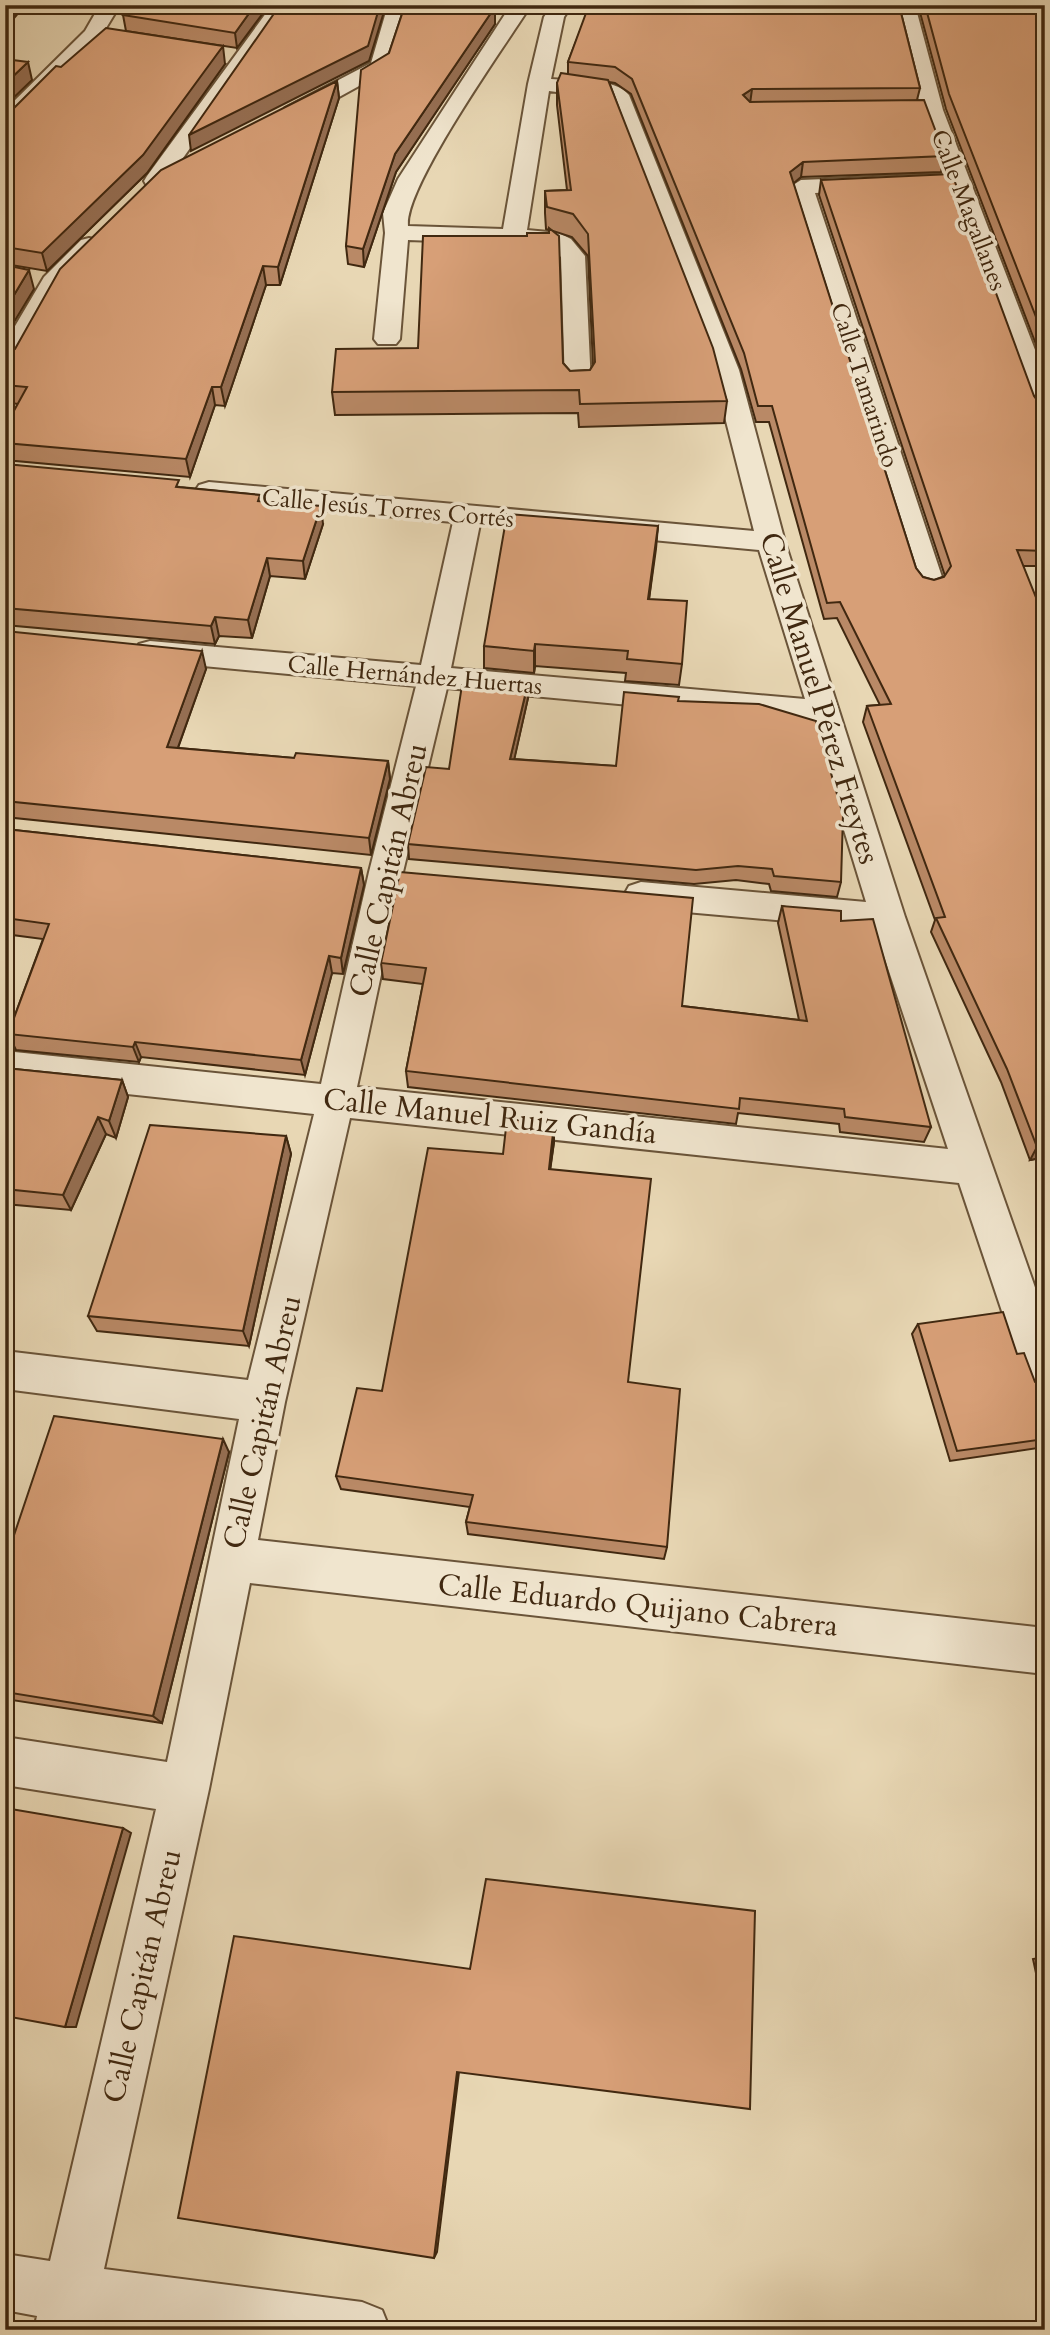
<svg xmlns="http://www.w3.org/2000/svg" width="1050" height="2335" viewBox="0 0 1050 2335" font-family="Cardo,serif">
  <rect width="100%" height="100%" fill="#e8d7b4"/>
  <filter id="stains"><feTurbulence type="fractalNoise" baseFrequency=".00286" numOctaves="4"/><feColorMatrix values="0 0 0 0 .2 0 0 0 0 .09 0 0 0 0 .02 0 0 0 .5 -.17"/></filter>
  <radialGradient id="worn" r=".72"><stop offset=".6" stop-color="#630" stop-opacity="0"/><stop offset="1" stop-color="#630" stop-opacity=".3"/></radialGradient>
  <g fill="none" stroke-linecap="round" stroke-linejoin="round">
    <defs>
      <path id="minor" d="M100,5H120L100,38L13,128L5,130V110L85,31Z
        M272,5H292L163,186H147L144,181L147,176Z
        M388,5H408L388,70L301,118H285L282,113L285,108L371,63Z
        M511,5H531C505,46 404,187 408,226L503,229L528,84L544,17L552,5H572L564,17L551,79C572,81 615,77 629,95L739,370L785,542L905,917L1045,1316V1396L1030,1391L1024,1377L959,1183L350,1118L285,1402L258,1540L1045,1628V1674L250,1583L209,1789L104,2269L362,2302L382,2310L390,2330H137L92,2324L91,2330H34L37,2316L5,2310V2254L50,2261L156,1809L5,1785V1737L167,1762L239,1419L5,1389V1351L248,1380L314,1114L5,1081V1051L321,1084L369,872L416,686L150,661L139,658L135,651L139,644L150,641L421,665L453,522L209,500L199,497L195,491L199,485L209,482L754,531L713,370L609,99L549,91L527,230L559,233L571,239L585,256L591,385L587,391H569L565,385L561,257L546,245L408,240L400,339L396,344H378L374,339L385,233L383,213L398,179ZM480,524L759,550L805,699L451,668ZM447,688L811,722L866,902L641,882L629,886L624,895L629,904L641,908L875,929L948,1149L357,1087L403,872Z
        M895,5H915L943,110L1045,376V419L1036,417L1032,411L950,187L815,193L944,583L939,590L929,593L919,590L914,583L790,187L801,180L945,174L921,110Z
        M89,238L97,240L101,245L63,286L18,366L14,371L5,374V343L44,277L81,240Z"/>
    </defs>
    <use href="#minor" stroke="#6a5439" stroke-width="4"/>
    <use href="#minor" fill="#f0e5ce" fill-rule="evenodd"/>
  </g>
  <path fill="#b98966" stroke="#402810" stroke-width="2" fill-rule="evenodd" d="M131,5H269L237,48L126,31L123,15Z
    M405,5H510L507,7L477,6L495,24L396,172L364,267L348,264L346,246L389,53Z
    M571,5H899L920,88L917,100L945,156L941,172L801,177L793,183L916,568L923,577L934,580L945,576L819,195L821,180L1034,396L1040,404L1045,405V566H1023L1045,1157L1030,1160L1001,1082L931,932L935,920L863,722L867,706L880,705L837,618L824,619L769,422H756L741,369L631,94L615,83L609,82L727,401L724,423L579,427L578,413L335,415L332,392L418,348L527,236L549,233V230L546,229L545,213V191L567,190L557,105V83L568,74V62L587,13L571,12ZM553,231L572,237L588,256L593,365L590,370L570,371L563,363Z
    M918,5H1045V368L946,109Z
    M225,64L147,173L47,271L5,264V113L10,112L61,67Z
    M337,81L339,98L280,285H266L225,406L215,405L190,477L5,460V427L18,404L5,402V355L15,349Z
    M5,464L180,487L260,495L261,501L323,524L305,579L270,576L252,638L219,636L215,644L5,625Z
    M658,526L649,599L682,664L679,685L625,681L626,673L535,666L534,673L484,668V646Z
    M5,631L206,669L178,748L294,758L388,761L390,779L371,855L5,817Z
    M528,698L514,759L616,766L678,701L841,882L837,897L771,891L769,884L736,880L694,884L409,859L408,844L449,769Z
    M5,829L361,868L364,885L343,974L332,973L305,1075L141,1057L139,1062L16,1050L8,1034L43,939L5,934Z
    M400,872L682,1006L799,1020L778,923L782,906L841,921L931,1127L924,1142L840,1132L839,1124L738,1113L736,1124L408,1087L406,1071L423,984L383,979L381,963Z
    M5,1068L122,1080L128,1097L116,1138L106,1134L71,1210L5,1204Z
    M554,1124V1142L550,1169L628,1382L667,1547L664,1559L468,1534L466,1522L470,1507L341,1489L336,1476L382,1391L503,1154Z
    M286,1136L291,1154L249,1346L97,1331L88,1316Z
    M918,1324L1017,1354L1035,1382L1045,1385V1447L950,1461L912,1334Z
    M229,1452L162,1723L5,1699V1562Z
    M1045,1849V1866L1041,1850Z
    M1045,1957V2015L1033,1959Z"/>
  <path fill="#966f53" stroke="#402810" stroke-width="2" d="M6,5H25L5,29V6Z
    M255,5H269L237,48L235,33Z
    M380,5H386L369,61L191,151L189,135Z
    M495,7V24L396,172L364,267L363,249L395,154Z
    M223,46L225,64L147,173L47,271L42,253Z
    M28,62L32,80L5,106V84Z
    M337,81L339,98L280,285L278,267Z
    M752,89L750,104L743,95Z
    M803,162L801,177L788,188L790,172Z
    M263,266L266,285L225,406L221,387Z
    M29,270L34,289L5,337V310Z
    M212,387L215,405L190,477L186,459Z
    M321,506L323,524L305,579L303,561Z
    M658,526L656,549L646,621L648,599Z
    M267,558L270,576L252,638L248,620Z
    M215,617L219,636L215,644L211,626Z
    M535,644V666L534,673V651Z
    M202,651L206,669L172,764L167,747Z
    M528,683V698L511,774L510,759Z
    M388,761L390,779L371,855L369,838Z
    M361,868L364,885L343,974L341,958Z
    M329,956L332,973L305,1075L301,1060Z
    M135,1042L141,1057L139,1062L133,1047Z
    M122,1080L128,1097L116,1138L109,1121Z
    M98,1117L106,1134L71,1210L63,1195Z
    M554,1124V1142L548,1186L549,1169Z
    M286,1136L291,1154L249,1346L243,1331Z
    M1045,1146V1157L1030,1160L1037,1147Z
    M223,1439L229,1452L162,1723L153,1716Z
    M123,1828L131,1833L76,2027H65Z
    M457,2072H459L437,2252L434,2258Z"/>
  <path fill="#d79f77" stroke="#402810" stroke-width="2" d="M131,5H255L235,33L123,15Z
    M280,5H380L368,46L189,135Z
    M405,5H458L495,7L395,154L363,249L346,246L361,70L389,53Z
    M589,5H899L920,88L752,89L743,95L750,102L924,100L945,156L803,162L790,172L916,568L923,577L934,580L944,577L951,566L821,180L952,174L1034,396L1040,404L1045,405V551L1017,550L1045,620V1146L1037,1147L1007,1069L936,918L945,917L867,706L891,704L840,602L827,603L772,406H758L744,353L632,79L615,67L568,62Z
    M925,5H1045V340L949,94Z
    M106,28L223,46L143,155L42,253L5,247V113L10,112L56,66L61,67Z
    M5,59L28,62L5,84Z
    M561,73L608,80L713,348L727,401L580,404L579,390L332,392L336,349L418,348L423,236H527V233H549V228L559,236L563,363L570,371L590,370L595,362L588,234L573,214L547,207L545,191L571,190L557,83Z
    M337,81L278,267L263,266L221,387H212L186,459L5,443V427L27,387L5,385V355L15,349L60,269L161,170Z
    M5,265L29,270L5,310Z
    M5,464L179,480L176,487L260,495L258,501L321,506L303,561L267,558L248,620L215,617L211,626L5,608Z
    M507,514L658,526L648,599L687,601L682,664L627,659L628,651L535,644L534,651L484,646Z
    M5,631L202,651L167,747L294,758L296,753L388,761L369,838L5,801Z
    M479,678L528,683L510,759L616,766L624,692L679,697L678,701L759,704L816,721L843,815L841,882L774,876L772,869L738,866L696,870L408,844L426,767L449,769L462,685L477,687Z
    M5,829L361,868L341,958L329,956L301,1060L135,1042L133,1047L8,1034L49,924L5,918Z
    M400,872L693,898L682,1006L807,1021L782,906L841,911V921L873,919L931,1127L845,1117L844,1109L740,1098L739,1109L406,1071L426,968L381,963Z
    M5,1068L122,1080L109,1121L98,1117L63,1195L5,1189Z
    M507,1119L554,1124L549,1169L651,1179L628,1382L680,1389L667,1547L466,1522L473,1495L336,1476L357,1388L382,1391L428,1148L503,1154Z
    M150,1125L286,1136L243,1331L88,1316Z
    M1003,1312L1017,1354L1024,1353L1035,1382L1045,1385V1439L957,1451L918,1324Z
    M54,1416L223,1439L153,1716L5,1692V1562Z
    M5,1808L123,1828L65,2027L5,2016Z
    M486,1879L755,1911L750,2109L457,2072L434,2258L178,2218L234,1936L470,1969Z"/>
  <g text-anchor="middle" stroke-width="7" stroke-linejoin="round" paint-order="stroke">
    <g font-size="24" fill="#402810" stroke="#f0e5ce">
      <text transform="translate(969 210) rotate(69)" y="8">Calle Magallanes</text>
      <text transform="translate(865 385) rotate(72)" y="8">Calle Tamarindo</text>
      <text transform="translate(388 508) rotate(5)" y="8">Calle Jesús Torres Cortés</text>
      <text transform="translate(415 675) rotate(5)" y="8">Calle Hernández Huertas</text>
    </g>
    <g font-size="30" fill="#402810" stroke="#f0e5ce">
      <text transform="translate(820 698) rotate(73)" y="10">Calle Manuel Pérez Freytes</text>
      <text transform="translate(388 870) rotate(-77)" y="10">Calle Capitán Abreu</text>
      <text transform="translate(490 1116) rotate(6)" y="10">Calle Manuel Ruiz Gandía</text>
      <text transform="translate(262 1422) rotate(-77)" y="10">Calle Capitán Abreu</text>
      <text transform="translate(638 1605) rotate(6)" y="10">Calle Eduardo Quijano Cabrera</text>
      <text transform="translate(142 1976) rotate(-77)" y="10">Calle Capitán Abreu</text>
    </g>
  </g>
  <rect width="1050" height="2335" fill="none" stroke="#e8d7b4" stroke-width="28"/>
  <rect x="7" y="7" width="1036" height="2321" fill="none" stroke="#402810" stroke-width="3.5"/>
  <rect x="14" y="14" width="1022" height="2307" fill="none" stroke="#402810" stroke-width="2"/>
  <rect width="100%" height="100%" filter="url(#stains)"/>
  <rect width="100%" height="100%" fill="url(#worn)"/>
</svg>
